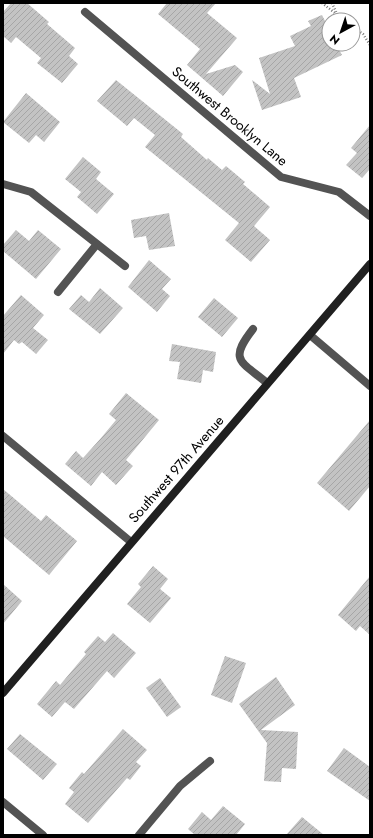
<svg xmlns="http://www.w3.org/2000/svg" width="373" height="838" viewBox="0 0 373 838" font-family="Jost,sans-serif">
  <defs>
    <pattern id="building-hatch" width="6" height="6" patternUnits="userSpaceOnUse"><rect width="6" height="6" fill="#c3c3c3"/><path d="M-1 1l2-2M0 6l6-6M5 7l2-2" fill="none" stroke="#a6a6a6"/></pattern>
  </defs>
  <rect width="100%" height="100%" fill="#fff"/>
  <path fill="url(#building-hatch)" d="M11,3H27L49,22L47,24L75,48L69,56L78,64L62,83L37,63L41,58L16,37L11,43L3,36V12Z
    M167,3H216L207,13L237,38L206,74L235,65L243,72L223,96L187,65L200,49L158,14Z
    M322,15L329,29V44H336L342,55L294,78L301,97L262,110L252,80L270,94L259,58L295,46L290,36L311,26L308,21Z
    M116,80L183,134L181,137L207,160L208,158L222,170L226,166L245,182L243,184L270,207L254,226L270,240L251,262L225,240L239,223L145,147L155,135L134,118L127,126L97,101Z
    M26,93L60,122L44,142L36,135L29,143L3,122Z
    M370,125V169L362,178L346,165L357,153L351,148Z
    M83,157L101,172L96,179L114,194L97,214L77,197L81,192L65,179Z
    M169,213L175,246L149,250L146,236L134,238L131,220Z
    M16,230L29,241L38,230L61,249L36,279L3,251V245Z
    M149,260L171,279L162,289L170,296L157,312L128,287Z
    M100,288L123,308L100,334L69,309L81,295L89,302Z
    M21,295L44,315L33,328L48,340L36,354L22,342L19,344L14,340L3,354V316Z
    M214,298L238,318L222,337L198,317Z
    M172,344L216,352L213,372L203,370L201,383L177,379L180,362L169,361Z
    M126,393L159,420L126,460L133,466L116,485L102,472L91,486L65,464L76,451L83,458L101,438L116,420L109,414Z
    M370,420V486L349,511L317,483Z
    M3,489L41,521L46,515L77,541L49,575L3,536Z
    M153,566L168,579L160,589L171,598L150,623L127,604L141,587L138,584Z
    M370,576V635L360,626L356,631L338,615Z
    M3,584L22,601L3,624Z
    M113,633L136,653L114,678L107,671L74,709L65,702L52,717L37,704L56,681L60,685L86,654L84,652L98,636L105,642Z
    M225,656L246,663L232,703L211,695Z
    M276,677L295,705L261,730L298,732L296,769L282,768L281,782L264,781L267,743L239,704Z
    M160,678L181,707L167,717L146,688Z
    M123,729L147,750L136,762L141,766L130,780L127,778L88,823L65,804L74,792L69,788L82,772L84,774Z
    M20,734L57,764L43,780L7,749Z
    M344,748L370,767V801L327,771Z
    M223,806L245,824L236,835H195L188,829L202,812L211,820Z
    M302,817L324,835H286Z"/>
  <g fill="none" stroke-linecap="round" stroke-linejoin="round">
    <path stroke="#757575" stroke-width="2.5" stroke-dasharray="1 2" stroke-linecap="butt" d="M322,3L344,20
      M332,3L337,14
      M353,27L363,34L370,45"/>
    <path stroke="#535353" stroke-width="8" d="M3,184L31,192L125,266
      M58,292L97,244
      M253,329C228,361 241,361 267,383"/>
    <path stroke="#535353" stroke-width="8" d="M85,12L281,177L339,192L370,216
      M310,335L370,386
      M3,436L131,542
      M3,802L43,835
      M139,835L180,786L210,761"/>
    <path stroke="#202020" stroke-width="8" d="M3,693L370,264"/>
  </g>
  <g text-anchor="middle" stroke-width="3" stroke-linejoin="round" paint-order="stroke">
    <g font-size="14" fill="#000" stroke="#fff">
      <text transform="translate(230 116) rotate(40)" y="5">Southwest Brooklyn Lane</text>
      <text transform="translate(176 469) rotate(-49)" y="5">Southwest 97th Avenue</text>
    </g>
  </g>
  <rect width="373" height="838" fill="none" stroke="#000000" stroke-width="8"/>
  <g transform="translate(341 32) rotate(220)"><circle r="19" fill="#ffffff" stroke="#999999"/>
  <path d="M0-3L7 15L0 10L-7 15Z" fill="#000000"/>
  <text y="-6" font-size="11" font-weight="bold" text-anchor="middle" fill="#000000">N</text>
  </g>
</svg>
